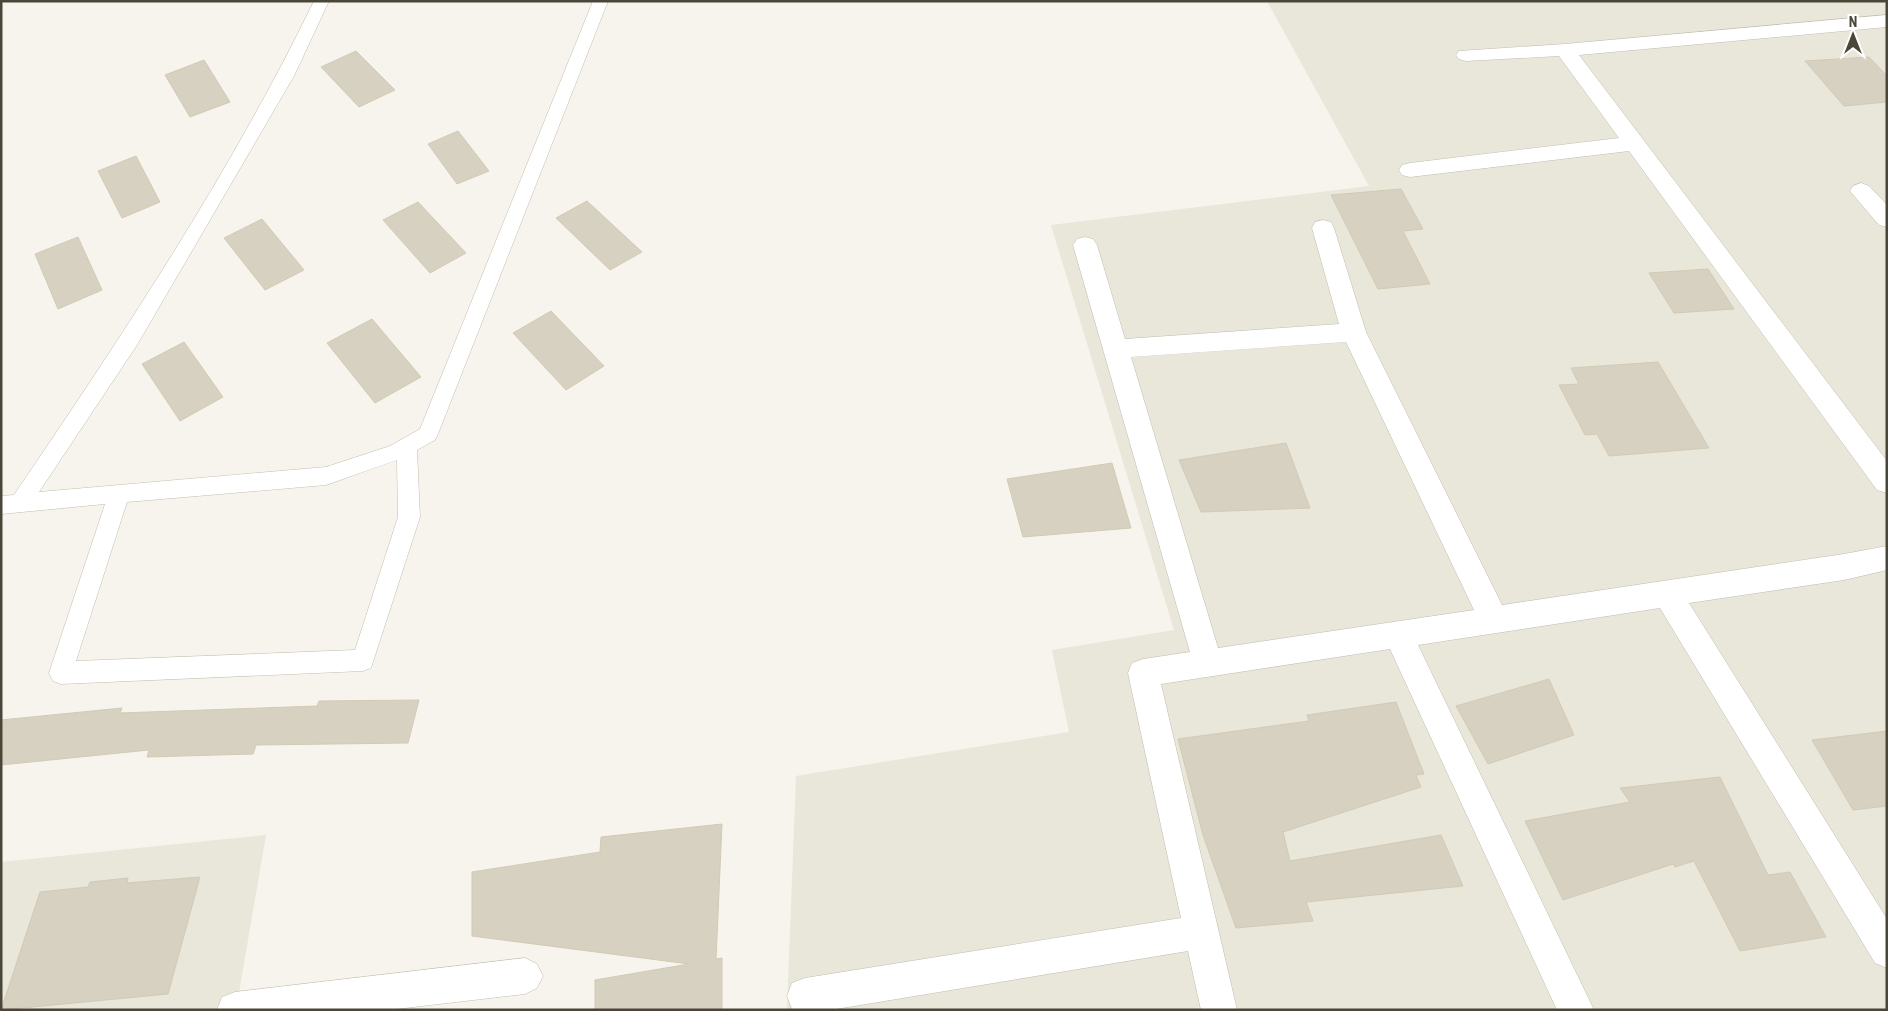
<svg xmlns="http://www.w3.org/2000/svg" width="1888" height="1011" viewBox="0 0 1888 1011" font-family="'Roboto Condensed',sans-serif">
  <rect width="100%" height="100%" fill="#f6f4ec"/>
  <path fill="#e9e6da" d="M1267,1H1887V1010H787L796,776L1069,732L1052,650L1174,630L1051,225L1369,186Z
    M266,835L236,1010H1V862Z"/>
  <path fill="#d7d1c1" stroke="#d2cab4" d="M356,51L395,90L359,107L321,67Z
    M1869,57L1887,76V102L1844,106L1805,61Z
    M204,60L230,102L190,117L165,75Z
    M458,131L489,171L457,184L428,144Z
    M136,156L160,202L122,218L98,171Z
    M1401,189L1423,229L1403,231L1430,284L1378,289L1331,195Z
    M587,201L642,252L610,270L556,218Z
    M418,202L466,253L430,273L383,220Z
    M262,219L304,270L265,290L224,238Z
    M78,237L102,290L58,309L35,254Z
    M1708,269L1734,309L1674,313L1649,273Z
    M551,311L604,366L566,390L513,333Z
    M372,319L421,377L375,403L327,343Z
    M184,342L223,397L180,421L142,364Z
    M1658,362L1709,448L1609,456L1597,434L1585,435L1559,385L1579,384L1571,368Z
    M1286,443L1310,508L1201,512L1179,460Z
    M1112,463L1131,528L1023,537L1007,479Z
    M1549,679L1574,735L1488,764L1456,706Z
    M419,700L408,743L256,745L253,754L147,757L149,750L1,765V720L122,708L120,713L317,706L319,701Z
    M1396,702L1424,774L1416,775L1421,787L1283,832L1290,861L1441,835L1463,886L1306,902L1313,921L1236,928L1203,835L1178,739L1309,721L1307,715Z
    M1887,731V806L1853,810L1812,740Z
    M1720,777L1768,875L1790,872L1826,937L1740,951L1694,861L1675,867L1673,864L1563,900L1525,821L1630,802L1620,788Z
    M722,824L716,959L722,958V1010H595V980L689,964L472,936V872L600,852L601,837Z
    M200,877L168,994L1,1010L40,892L88,887L90,882L128,878L127,883Z"/>
  <g fill="none" stroke-linecap="round" stroke-linejoin="round">
    <defs>
      <path id="service" d="M314,1H329L294,76L137,345L39,492L326,467L390,446L420,429L593,1H608L438,434L435,440L417,450L420,517L371,668L363,671L61,684L53,681L49,673L105,504L1,514V496L14,495C122,336 230,174 314,1ZM397,460L398,517L355,650L76,661L127,502L326,485Z"/>
      <path id="minor" d="M1887,15V27L1579,55L1887,461V493L1877,490L1629,151L1410,177L1402,175L1399,170L1402,165L1410,163L1619,138L1559,56L1466,61L1459,59L1456,55L1459,51L1565,44Z
        M1861,183L1869,186L1887,205V227L1879,225L1850,191L1853,186Z
        M1323,220L1331,222L1334,228L1366,332L1502,605L1844,554L1887,546V570L1844,580L1689,603L1887,919V968L1875,963L1660,608L1418,645L1594,1010H1557L1390,649L1161,684L1237,1010H1201L1188,951L830,1010L792,1009L787,996L792,983L805,978L1181,918L1128,673L1132,663L1143,659L1190,652L1073,245L1077,239L1085,237L1093,239L1097,245L1125,339L1339,324L1312,228L1315,222ZM1346,342L1474,610L1218,648L1131,357Z
        M525,958L537,964L543,976L537,988L525,994L388,1010H217L222,997L235,992Z"/>
    </defs>
    <use href="#service" stroke="#c1bdae" stroke-width="1"/>
    <use href="#minor" stroke="#c1bdae" stroke-width="1"/>
    <use href="#service" fill="#fff" fill-rule="evenodd"/>
    <use href="#minor" fill="#fff" fill-rule="evenodd"/>
  </g>
  <rect width="1888" height="1011" fill="none" stroke="#4a4639" stroke-width="5"/>
  <g transform="translate(1853 35)" stroke="#ffffff" stroke-width="4" paint-order="stroke">
  <path d="M0-4L9 19L0 12L-9 19Z" fill="#4a4639"/>
  <text y="-8" font-size="14" font-weight="bold" text-anchor="middle" fill="#4a4639">N</text>
  </g>
</svg>
